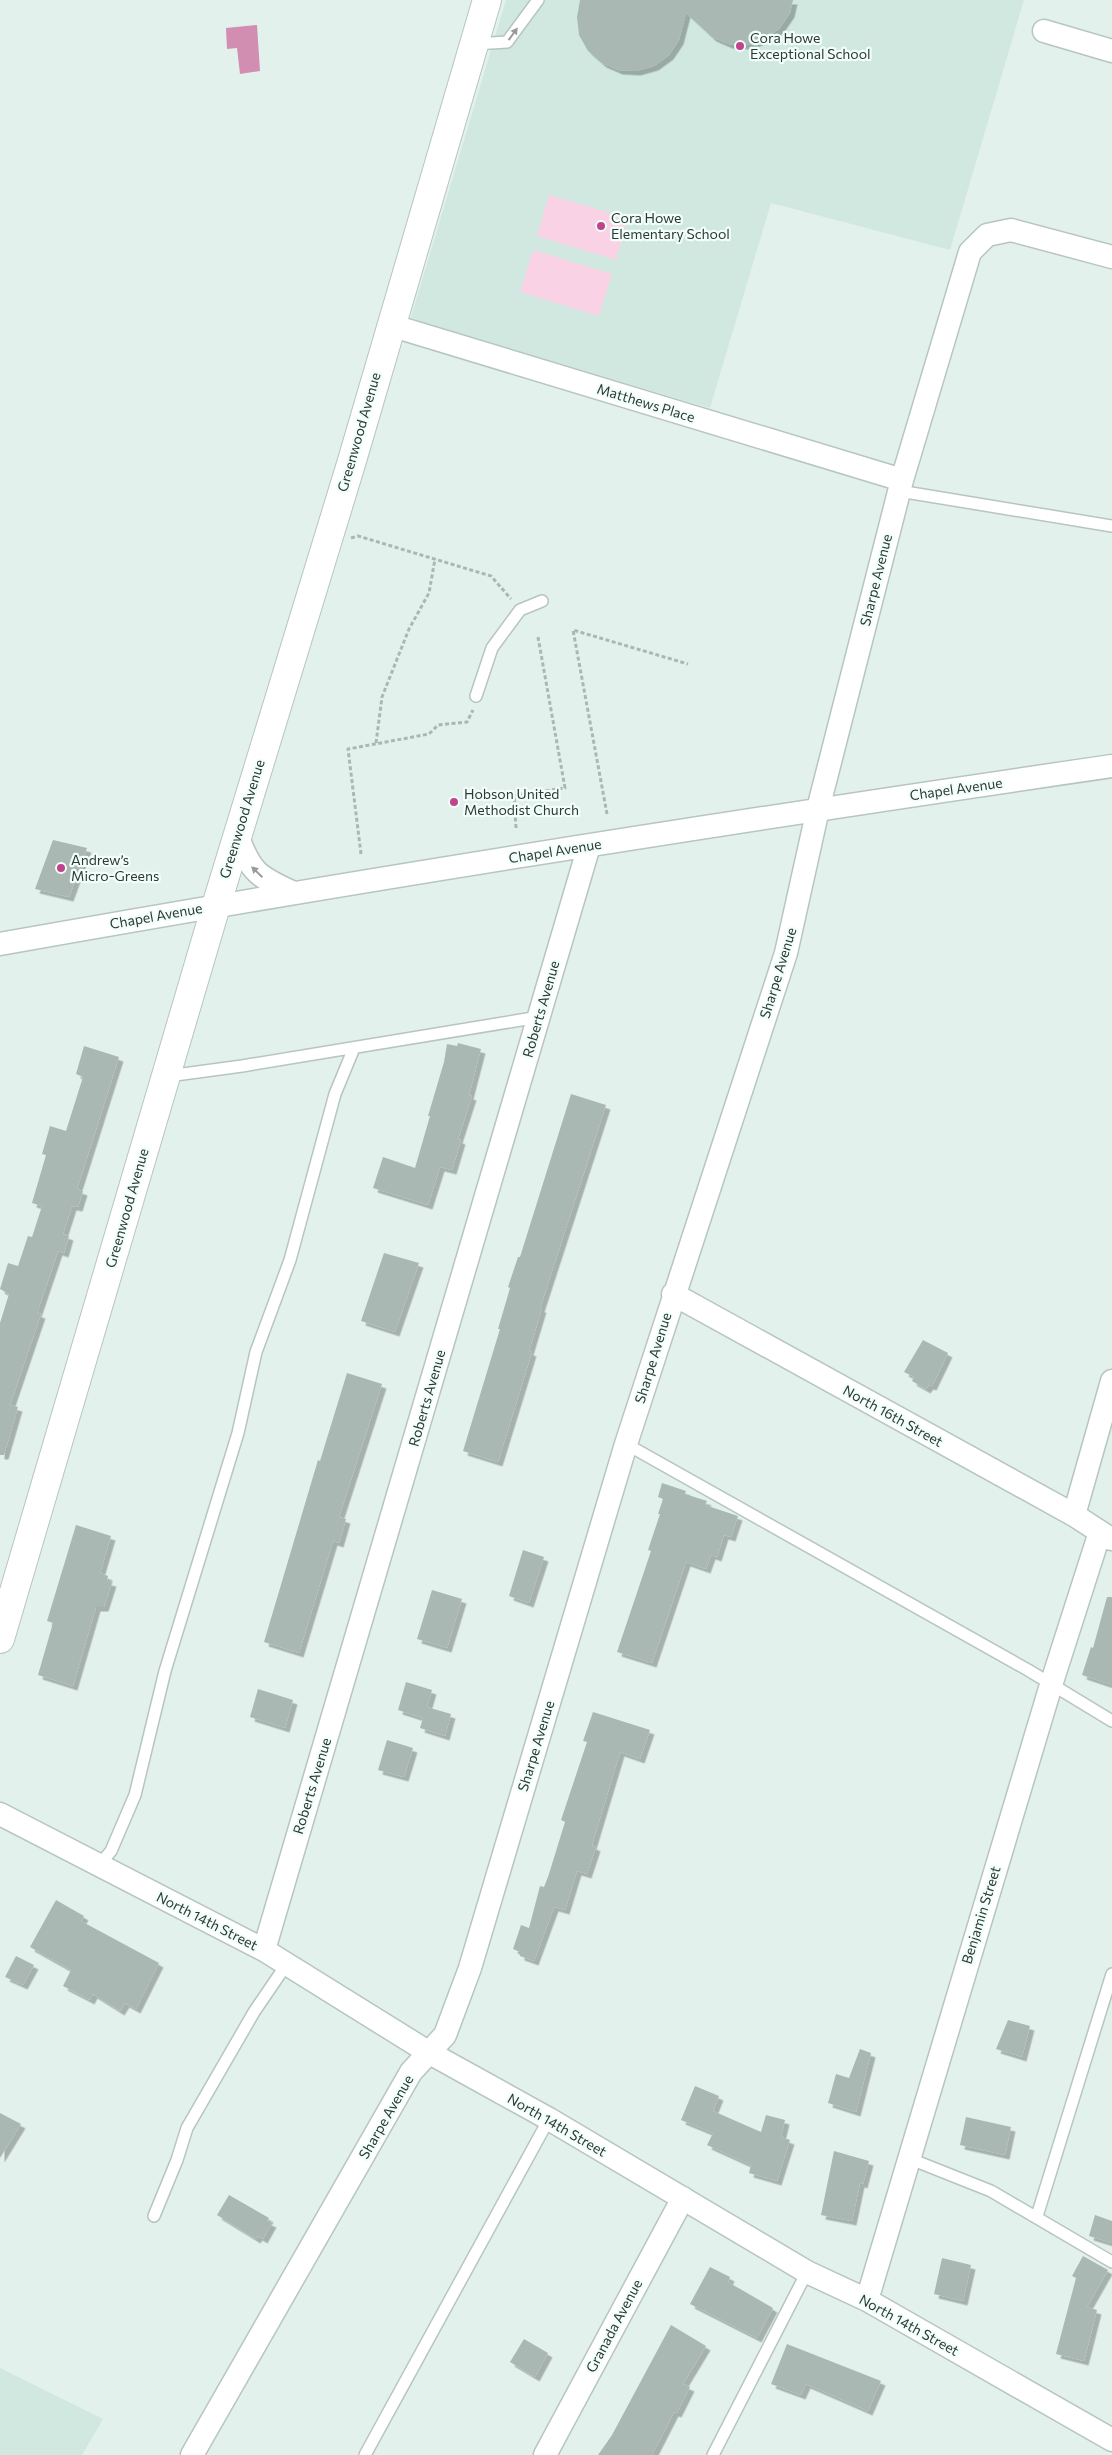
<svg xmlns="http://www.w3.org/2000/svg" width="1112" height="2455" viewBox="0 0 1112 2455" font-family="Commissioner,sans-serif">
  <defs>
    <filter id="shadow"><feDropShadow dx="4.5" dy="4.5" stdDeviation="0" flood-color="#0004"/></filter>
  </defs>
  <rect width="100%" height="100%" fill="#e3f1ed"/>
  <path fill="#d1e8e0" d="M506,0H1024L950,250L771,203L710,408L427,325L411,317Z
    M0,2368L103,2419L82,2455H0Z"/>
  <path fill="#f9d3e5" d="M549,195L628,218L616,260L537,236Z
    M533,250L612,274L599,316L520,292Z"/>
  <path fill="#d28eb1" d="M257,25L260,71L240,74L237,48L227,49L226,28Z"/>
  <path fill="#aab8b3" filter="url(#shadow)" d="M580,0H793L790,13L779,29L764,39L747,45L728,44L712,37L686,13L679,40L669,55L654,66L636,71L618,70L602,63L588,51L579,35L577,17Z
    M53,840L87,848L69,897L35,889Z
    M458,1043L481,1049L469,1095L472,1096L458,1139L461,1140L452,1170L440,1167L428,1205L373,1188L383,1157L415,1168L430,1116H428L444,1062L447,1044L457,1046Z
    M84,1046L119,1057L80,1180L77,1189L83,1191L78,1207L72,1206L63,1234L69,1236L64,1253L58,1251L37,1313L41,1314L10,1405L18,1407L4,1455H0V1323L9,1294L0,1289L8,1263L18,1266L28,1236L32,1237L42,1206L32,1203L46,1155L42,1154L50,1126L66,1131L83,1077L76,1074Z
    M571,1094L606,1105L540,1308H542L529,1351L532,1352L498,1462L463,1451L500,1329H498L510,1288L508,1287L518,1257H520Z
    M384,1253L419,1263L395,1332L361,1321Z
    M923,1340L948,1353L932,1386L929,1385L926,1389L912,1381L914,1377L904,1372Z
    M347,1373L382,1384L339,1517L346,1519L339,1543L333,1541L299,1653L264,1642L318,1460L320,1461Z
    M662,1483L686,1491L685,1494L707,1501L705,1505L738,1516L731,1537L724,1535L717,1557L711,1555L706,1569L686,1562L652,1663L617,1652L651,1551L648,1550L660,1514H658L663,1499L658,1497Z
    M76,1525L111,1536L100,1573L108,1576L107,1581L112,1582L104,1607H96L73,1686L38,1675L53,1623L47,1621Z
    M523,1550L544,1557L529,1603L509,1596Z
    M432,1590L462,1599L447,1648L417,1639Z
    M1107,1597H1112V1685L1082,1675L1091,1647L1093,1648Z
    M406,1682L432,1690L427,1707L451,1714L445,1736L420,1728L423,1718L398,1710Z
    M258,1689L293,1700L285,1728L250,1717Z
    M593,1712L650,1730L640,1759L620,1752L592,1845L596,1847L587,1874L577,1871L565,1910L554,1907L534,1961L520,1956V1952L513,1949L521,1925L529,1928L540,1886L544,1887L548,1877L565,1822L561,1820L587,1742L583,1741Z
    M387,1740L413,1748L404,1777L378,1770Z
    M56,1900L84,1916L81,1921L159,1963L136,2009L125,2003L120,2011L93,1994L90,2000L63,1986L71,1970L30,1947Z
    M16,1956L34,1965L23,1985L5,1977Z
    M1008,2020L1030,2026L1022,2057L996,2049Z
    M860,2049L871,2053L856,2112L828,2103L836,2074L849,2078Z
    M695,2086L719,2096L713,2111L761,2132L766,2115L785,2120L781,2137L790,2140L777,2181L749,2173L751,2165L707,2145L713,2133L681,2120Z
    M0,2113L21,2124L0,2158Z
    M966,2117L1011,2127L1005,2155L960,2145Z
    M834,2151L869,2161L863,2184L860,2183L852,2221L821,2215Z
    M229,2195L269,2218L267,2221L272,2223L263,2239L258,2236L256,2239L217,2215Z
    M1095,2215L1112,2221V2243L1089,2236Z
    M1083,2256L1108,2270L1087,2307L1097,2310L1084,2361L1056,2354L1076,2278L1072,2276Z
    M942,2258L971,2265L963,2301L934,2294Z
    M710,2267L730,2277L728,2282L773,2308L757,2338L690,2304Z
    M671,2325L706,2346L683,2384L690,2387L677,2413L674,2412L652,2455H598L612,2435Z
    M524,2339L548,2353L535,2377L510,2362Z
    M787,2344L881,2381L868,2411L806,2384L801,2395L771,2384Z"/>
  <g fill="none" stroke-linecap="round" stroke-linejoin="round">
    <defs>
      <path id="service" d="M474,44L507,42L538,0
        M899,491L1112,526
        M476,696L492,648L520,610L542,601
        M168,1076L242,1066L539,1017
        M626,1444L1028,1670L1112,1721
        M99,1865L111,1851L135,1795L165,1671L238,1433L256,1352L290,1260L335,1094L354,1048
        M908,2158L991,2191L1112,2262
        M154,2216L177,2160L187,2128L254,2012L286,1965
        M1037,2216L1112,1974
        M365,2455L549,2119
        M713,2455L807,2272"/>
      <path id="minor" d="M1044,31L1112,51
        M390,325L902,480
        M237,834C250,872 258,877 294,893
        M0,944C370,878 741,820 1112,766
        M673,1294L1074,1515L1111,1539
        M1074,1515L1112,1381
        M0,1814L264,1950L428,2052L549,2119L807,2272L867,2300L1112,2440
        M264,1950L589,846
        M867,2300L1051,1685L1100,1532
        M192,2455L411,2072L445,2035L470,1968L626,1444L786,953L818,809L902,480L970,252L987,235L1011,230L1112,257
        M545,2455L683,2198"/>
      <path id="tertiary" d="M0,1639L216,906L351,464L487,0"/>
    </defs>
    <use href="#service" stroke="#b7c5c0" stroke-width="14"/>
    <use href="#minor" stroke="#b7c5c0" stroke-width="25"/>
    <use href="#tertiary" stroke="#b7c5c0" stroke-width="30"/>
    <path stroke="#acb7b4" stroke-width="3" stroke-dasharray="4 2.5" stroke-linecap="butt" d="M351,538L358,536L491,576L511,599
      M376,743L382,697L409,629L429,593L435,559
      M607,814L573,630L688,664
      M516,828L514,795L565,788L538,637
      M361,854L348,749L429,734L438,725L467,722L473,710"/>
    <use href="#service" stroke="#fff" stroke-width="11"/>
    <use href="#minor" stroke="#fff" stroke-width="22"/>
    <use href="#tertiary" stroke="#fff" stroke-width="28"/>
  </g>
  <defs><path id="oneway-solid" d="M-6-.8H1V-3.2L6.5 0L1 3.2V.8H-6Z" transform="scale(1.25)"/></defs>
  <g fill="#989b9a">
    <use href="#oneway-solid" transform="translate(513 34) rotate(-54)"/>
    <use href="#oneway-solid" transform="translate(257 872) rotate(-136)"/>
  </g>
  <g fill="#c2428e" stroke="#f0fffa" stroke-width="2">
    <circle cx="740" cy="46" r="5"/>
    <circle cx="601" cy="226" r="5"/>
    <circle cx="454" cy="802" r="5"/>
    <circle cx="61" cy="868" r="5"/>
  </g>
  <g text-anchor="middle" stroke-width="4.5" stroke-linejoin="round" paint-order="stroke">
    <g font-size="14" fill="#313735" stroke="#f0fffa" text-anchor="start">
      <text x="750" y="43">Cora Howe<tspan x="750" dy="16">Exceptional School</tspan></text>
      <text x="611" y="223">Cora Howe<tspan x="611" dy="16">Elementary School</tspan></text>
      <text x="464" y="799">Hobson United<tspan x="464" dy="16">Methodist Church</tspan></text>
      <text x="71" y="865">Andrew’s<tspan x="71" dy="16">Micro-Greens</tspan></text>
    </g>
    <g font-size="14" fill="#313735" stroke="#f0fffa">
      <text transform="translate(646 403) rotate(17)" y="5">Matthews Place</text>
      <text transform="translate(359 432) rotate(-74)" y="5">Greenwood Avenue</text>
      <text transform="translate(876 580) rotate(-76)" y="5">Sharpe Avenue</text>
      <text transform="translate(956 789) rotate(-8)" y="5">Chapel Avenue</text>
      <text transform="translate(242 819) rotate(-73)" y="5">Greenwood Avenue</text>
      <text transform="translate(555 851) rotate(-9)" y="5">Chapel Avenue</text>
      <text transform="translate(156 916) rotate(-10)" y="5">Chapel Avenue</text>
      <text transform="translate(778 973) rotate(-73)" y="5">Sharpe Avenue</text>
      <text transform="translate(541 1009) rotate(-74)" y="5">Roberts Avenue</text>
      <text transform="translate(127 1208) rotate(-74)" y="5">Greenwood Avenue</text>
      <text transform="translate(653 1358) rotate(-73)" y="5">Sharpe Avenue</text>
      <text transform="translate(427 1398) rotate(-74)" y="5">Roberts Avenue</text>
      <text transform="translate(893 1416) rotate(29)" y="5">North 16th Street</text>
      <text transform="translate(536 1746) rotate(-73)" y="5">Sharpe Avenue</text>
      <text transform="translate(312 1786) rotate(-73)" y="5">Roberts Avenue</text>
      <text transform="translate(981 1915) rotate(-73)" y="5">Benjamin Street</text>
      <text transform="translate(207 1921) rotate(27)" y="5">North 14th Street</text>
      <text transform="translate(386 2117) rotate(-60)" y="5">Sharpe Avenue</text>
      <text transform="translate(557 2125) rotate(30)" y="5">North 14th Street</text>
      <text transform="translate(909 2325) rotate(29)" y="5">North 14th Street</text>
      <text transform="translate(614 2326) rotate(-62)" y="5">Granada Avenue</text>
    </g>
  </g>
</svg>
